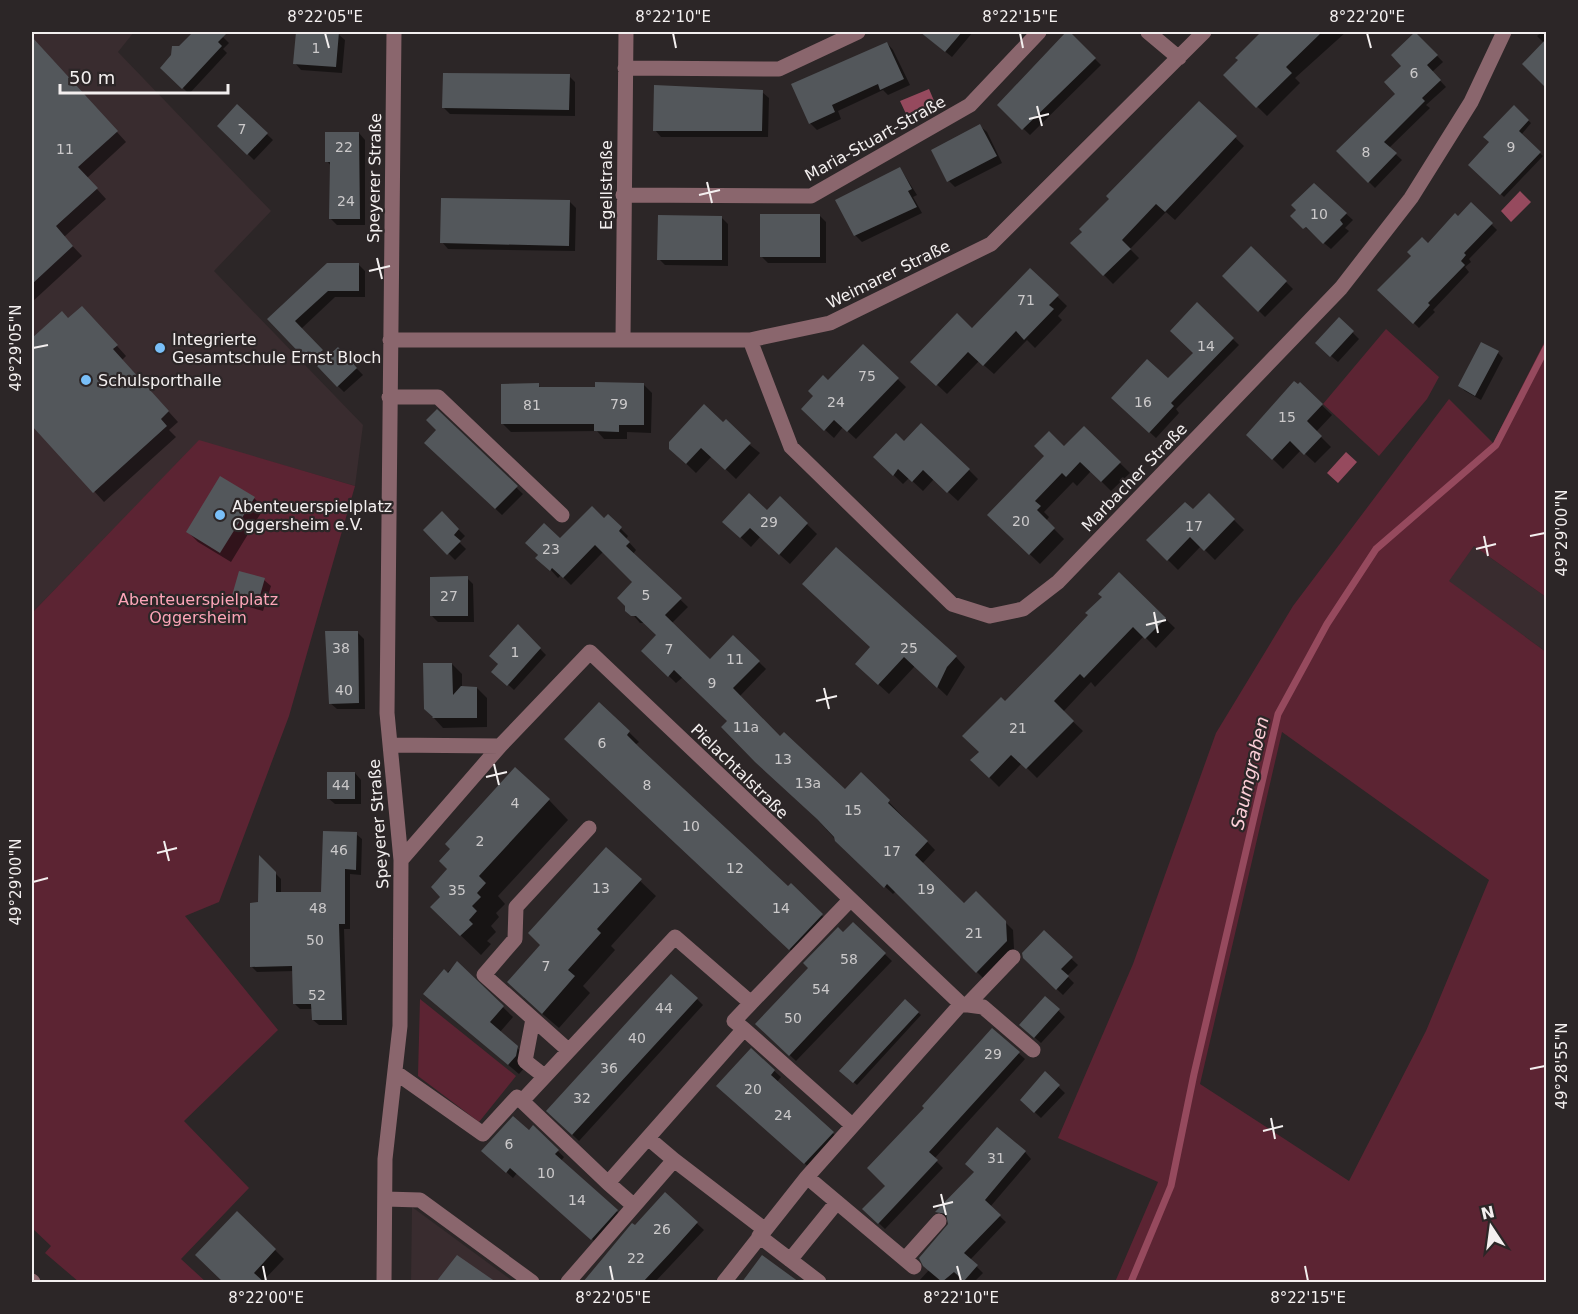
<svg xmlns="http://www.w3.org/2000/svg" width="1578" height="1314" viewBox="0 0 1578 1314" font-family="'DejaVu Sans',sans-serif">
  <rect width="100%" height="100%" fill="#2c2627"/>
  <path fill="#392c2f" d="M32,32H134L118,52L271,211L214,271L363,425L355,486L199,441L32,613Z
    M1474,546L1546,597V652L1448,581Z
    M412,1207L514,1282H411Z"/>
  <path fill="#5c2433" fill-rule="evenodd" d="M1386,329L1439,377L1427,399L1379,456L1323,404Z
    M1546,339V597L1474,546L1449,581L1546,652V1282H1115L1158,1182L1058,1138L1133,964L1216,733L1293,606L1449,399L1493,443ZM1282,732L1489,880L1426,1031L1349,1181L1200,1084Z
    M199,440L355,486L289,716L219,902L185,916L278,1030L184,1121L249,1188L181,1259L206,1282H79L45,1253L51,1246L32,1228V613Z
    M420,999L516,1076L479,1122L418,1076Z"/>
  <path fill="#964a5e" d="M929,89L935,103L907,116L900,101Z
    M1520,191L1531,202L1511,222L1501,211Z
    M1346,452L1357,462L1338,483L1327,473Z"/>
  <path fill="#0007" d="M195,32H218L229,43L223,49L227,53L189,94L162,67Z
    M297,32L338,34L345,40L342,73L301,70L295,63Z
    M921,32H973L952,57Z
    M1068,32L1101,65L1030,135L999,105Z
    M1263,32H1346L1295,78L1300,83L1267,116L1225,75L1240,61L1237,58Z
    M1542,32H1546V78L1543,82L1544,43L1537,36Z
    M1415,33L1443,62L1432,72L1446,87L1426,105L1430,108L1389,148L1402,160L1375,188L1338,151L1397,94Z
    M32,38L126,142L87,178L106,199L64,237L82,256L32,302Z
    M887,43L893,50L910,85L888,95L883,90L838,111L841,119L817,130L810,123Z
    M569,76L575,82V116L450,114L444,108Z
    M762,92L769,98L768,137H661L655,130Z
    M1199,103L1244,146L1175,220L1166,212L1130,249L1139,258L1113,284L1072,243Z
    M237,106L273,140L254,160L219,126Z
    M1514,107L1531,123L1521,135L1543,156L1504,197L1470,165L1491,142Z
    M980,126L987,132L1002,163L955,187L949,181Z
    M359,133L365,140V225H337L330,218L331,166L327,161Z
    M900,168L917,195L913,197L922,213L862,242L855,235Z
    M1314,185L1353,220L1345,228L1349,231L1331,249L1292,216Z
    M570,202L576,208L575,251L448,249L442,242Z
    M1471,204L1497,230L1469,259L1471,262L1465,267L1469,272L1433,310L1435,312L1419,328L1380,290Z
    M820,216L826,222V263H768L762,257Z
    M721,217L728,224V266L665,265L659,259Z
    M1252,248L1293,289L1265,317L1224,276Z
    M359,265L365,271V297H335L301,329L328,358L338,349L363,375L344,392L269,319Z
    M1030,270L1067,306L1058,316L1062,320L1035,348L1027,340L994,374L979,361L947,394L913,362L972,330Z
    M1197,304L1239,345L1176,409L1179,413L1156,438L1113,398L1168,380L1195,353Z
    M62,313L69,320L92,318L126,356L122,360L178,422L169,430L176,437L104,502L32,423V340Z
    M1339,319L1359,339L1338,362L1323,349Z
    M863,346L906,387L856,439L843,427L834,438L811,417L828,382Z
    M1498,353L1503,358L1481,400L1465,391L1460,386Z
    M1300,384L1332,415L1316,432L1331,447L1315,463L1301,450L1283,469L1248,435Z
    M538,385L542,389L644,385L652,393L651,433L627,432V439H604L597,431L511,432L503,424Z
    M437,411L523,494L502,515L426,443L438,430Z
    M723,424L760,453L736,479L712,456L696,473L670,448Z
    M1084,428L1130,473L1111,491L1091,471L1077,486L1073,482L1044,512L1049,517L1046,521L1064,539L1040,564L989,515L1046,456L1064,448Z
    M904,443L969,470L978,479L958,501L934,479L923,491L909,478L903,484L875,457Z
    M1209,495L1244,530L1215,560L1201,546L1178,570L1148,540L1193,511Z
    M254,498L264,508L231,562L198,542L188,532Z
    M780,498L817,534L790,564L760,537L751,547L734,531L767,512Z
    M442,513L465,536L459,542L466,549L455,560L425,530Z
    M608,516L628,536L626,539L636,550L633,554L688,607L671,624L710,661L733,637L766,669L739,697L780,738L845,792L862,774L935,850L922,864L964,905L976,893L1013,930L1014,949L984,979L896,891L893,894L844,849L729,721L683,677L676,683L643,651L658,635L645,623H640L619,598L634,582L603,552L571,585L561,575L558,578L527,543L560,540Z
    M1119,574L1175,628L1156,648L1144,636L1095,687L1091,682L1063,712L1083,731L1037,778L1022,763L999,787L972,760L980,752L1005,703L1090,615Z
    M467,578L473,584L474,622H438L432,616Z
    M264,580L271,586L263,611L239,604L232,598Z
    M518,626L546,655L514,690L493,671L500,664Z
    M327,632H357L364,639L365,709H337L330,703Z
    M872,648L956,657L965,667L947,696L915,666L889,694L867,674Z
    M452,664L462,674V688H477L487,698V727L443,728L434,718Z
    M600,704L639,742L635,745L788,888L832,924L799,958L576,749Z
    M355,773L361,780V804H335L328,798Z
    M549,800L568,820L498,896L505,904L496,913L499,917L491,926L496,932L487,941L491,944L481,955L452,927L442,897Z
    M356,834L362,839L361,875L350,874V929H344L347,1025H319L313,1020V1009H300L295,1004L294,971L257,972L251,966L260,904V858L281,879V893H322Z
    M606,849L656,896L611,946L615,950L583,986L590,993L559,1028L524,998L542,945Z
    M853,924L892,961L796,1061L757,1024Z
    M1044,933L1078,965L1067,976L1074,983L1063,995L1024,958Z
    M457,963L513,1017L500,1032L527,1057L526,1066L519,1074L425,994Z
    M1045,998L1065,1017L1041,1043L1027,1031Z
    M697,999L703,1005L579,1141L548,1111Z
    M905,1001L921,1015L857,1085L841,1071Z
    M992,1030L1025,1059L934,1159L943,1168L885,1229L864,1209L887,1186L926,1108Z
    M751,1050L781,1077L777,1082L839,1139L812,1170L725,1092Z
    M1045,1074L1065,1093L1041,1118L1022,1100Z
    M533,1127L564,1157L561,1161L623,1217L599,1245L517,1173L513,1178L490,1157Z
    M1025,1152L1031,1159L990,1207L1006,1222L970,1260L983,1273L974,1282H967L961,1277L957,1282H918L929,1270L950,1224L949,1219L938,1212Z
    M665,1194L704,1230L655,1282H592L588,1279Z
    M275,1250L284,1259L262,1282H225L197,1255Z
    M457,1257L493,1282H444L441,1279Z
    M763,1257L792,1279L796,1282H744Z"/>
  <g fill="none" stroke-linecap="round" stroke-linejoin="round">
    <path stroke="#964a5e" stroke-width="7" d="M1131,1282L1171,1186L1194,1074L1278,714L1327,624L1376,549L1496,445L1546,348"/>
  </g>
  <path fill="#53575b" d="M193,32H228L218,42L222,46L182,89L160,68L171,55L172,46H179Z
    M296,32H339L336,67L293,64Z
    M920,32H962L945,52Z
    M1066,32H1070L1096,58L1022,130L997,105Z
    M1261,32H1322L1286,67L1292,73L1256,108L1223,75L1238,60L1235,58Z
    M1415,32L1438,55L1427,65L1441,80L1422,98L1425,101L1384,142L1397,153L1368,183L1336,151L1395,94L1384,82L1401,66L1391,55Z
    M32,37L118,131L78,167L98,188L56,226L73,246L32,284Z
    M1546,39V88L1522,64Z
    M887,42L904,79L880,90L878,84L832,105L835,112L809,124L791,84Z
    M443,73L570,74L569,110L442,108Z
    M654,85L763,90L762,131H653Z
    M1199,101L1237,136L1165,212L1156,204L1122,240L1131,249L1103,276L1070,243L1082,232L1079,229L1109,199L1106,196Z
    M237,104L268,133L247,155L217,126Z
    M1514,105L1529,120L1519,131L1541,152L1500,195L1468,165L1489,142L1483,137Z
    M980,124L997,156L947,182L931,150Z
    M325,132H359L360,219H329L330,162H325Z
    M900,167L912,189L908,191L917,207L854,236L835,200Z
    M1314,183L1347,213L1340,220L1343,224L1323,244L1306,227L1303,229L1290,216L1296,210L1291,205Z
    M441,198L570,200L569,246L440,243Z
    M1471,202L1493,223L1464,253L1466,255L1461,261L1465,265L1428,303L1430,305L1413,324L1377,290L1411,256L1407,252L1422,237L1428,243L1455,213L1458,216Z
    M760,214H820V257H760Z
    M658,215L722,216V260H657Z
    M1251,246L1287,281L1258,312L1222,276Z
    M327,263H359V291H328L295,321L323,350L309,363L267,319Z
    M1030,268L1059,295L1049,305L1054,309L1024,340L1016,331L983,366L968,352L936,386L910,362L957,313L972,328Z
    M1197,302L1234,338L1171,403L1174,406L1149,433L1111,398L1147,359L1168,378L1193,353L1170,331Z
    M82,306L118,345L113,349L169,411L161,419L167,426L93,493L32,426V338L62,311L68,318Z
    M1339,317L1354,331L1330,357L1315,343Z
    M1481,342L1499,351L1475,396L1458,386Z
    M863,344L899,378L847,432L834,420L824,431L801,409L813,396L808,391L823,375L828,380Z
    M338,347L357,368L337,387L317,366Z
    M1294,381L1298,384L1300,382L1323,404L1307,421L1322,436L1304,455L1290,441L1272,460L1246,435Z
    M595,382L644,383V425H619V432L594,431V424H501V384L539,383V387H595Z
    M704,404L723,422L726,419L751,443L725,470L701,448L686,464L669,449V442Z
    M437,409L518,486L495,509L424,443L436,430L426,420Z
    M921,423L970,469L947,493L923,470L912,482L898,469L893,476L873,457L896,433L904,441Z
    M1084,426L1121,462L1101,482L1080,462L1066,477L1062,473L1035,501L1041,506L1037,510L1055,528L1029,555L987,515L1044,456L1034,446L1049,431L1064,446Z
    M220,476L255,497L220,553L186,532Z
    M749,493L767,510L780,496L808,523L779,555L750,528L740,538L722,522Z
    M1209,493L1235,519L1204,551L1190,537L1167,561L1146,540L1185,502L1193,509Z
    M592,506L604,518L608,514L622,527L619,531L630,542L626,546L682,598L665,615L710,659L733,635L760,661L733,688L780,736L784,732L845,789L861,772L890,800L888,803L928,841L915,855L964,903L976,891L1006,921L1007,941L976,973L887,884L884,888L835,841L834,837L817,819L755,762L721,727L727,721L674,670L668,677L641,651L656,635L636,616H631L625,611V606L617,598L632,582L595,545L563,578L552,568L550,571L535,558L538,555L525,543L544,523L560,538Z
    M442,511L459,529L454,535L461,541L447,555L423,530Z
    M836,547L957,656L947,667L937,688L904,657L878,685L855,664L870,647L802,584Z
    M239,571L265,578L257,606L231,599Z
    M1119,572L1166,618L1145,639L1133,627L1084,678L1080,674L1054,701L1074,721L1026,769L1011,755L989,778L970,760L979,752L962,736L1001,697L1005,701L1055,650L1088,615L1085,613L1102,597L1098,594Z
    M468,576V616H430V577Z
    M518,624L541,648L507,686L491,672L498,664L489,656Z
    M325,631H358L359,703L329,704Z
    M423,663H452L453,695L461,686L477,687V718H432L433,717L424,709Z
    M599,702L630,731L627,735L640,748L788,886L791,883L823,914L789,950L564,739Z
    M515,767L550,799L479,876L486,883L477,893L481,897L472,906L477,911L469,920L473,924L460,936L430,907L440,897L431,887L447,869L439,861L450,849L445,844Z
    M327,772H355V799H327Z
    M323,831L357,832L356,870L345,869V924H339L342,1020H312L311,1004H293L292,966L250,967V903L258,902L259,855L276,872V892H321Z
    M606,847L642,879L597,929L601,933L568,970L575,976L542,1014L507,982L540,945L528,933Z
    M853,922L886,953L789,1056L755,1024L808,968L803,963L838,927L843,932Z
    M1044,930L1073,957L1061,969L1069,976L1056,990L1023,958L1022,953Z
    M457,961L504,1006L490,1022L518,1046L516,1056L508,1065L423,994L444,969L448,973Z
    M671,974L698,998L572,1135L546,1111Z
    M1045,996L1060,1009L1034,1038L1019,1025Z
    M905,999L919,1012L853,1083L839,1071Z
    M992,1028L1020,1052L929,1152L938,1160L878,1224L862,1209L885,1186L867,1168L924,1108L922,1106Z
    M751,1048L775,1070L771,1075L834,1132L804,1164L716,1086Z
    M1045,1071L1060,1085L1034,1113L1020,1100Z
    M513,1116L529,1130L533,1125L559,1150L555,1154L618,1210L591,1240L510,1168L506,1173L481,1151Z
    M997,1127L1026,1151L985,1200L1001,1215L964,1253L978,1265L964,1281L954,1272L942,1282L923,1266L919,1258L948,1224L946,1214L935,1212L974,1172L965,1164Z
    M665,1192L698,1222L672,1251L643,1282H583L632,1223L635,1225Z
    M237,1211L276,1249L254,1273L264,1282H223L195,1255Z
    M457,1255L496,1282H436Z
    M762,1255L799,1282H742Z"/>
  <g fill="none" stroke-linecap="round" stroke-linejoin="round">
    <path stroke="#8a666d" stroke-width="15" d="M1148,32L1179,58
      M625,68L779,69L858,32
      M623,195L811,196L970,105L1039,32
      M623,339L626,32
      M390,340H750L830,323L991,244L1204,32
      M750,340L791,447L952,604L990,616L1023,609L1058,582L1341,288L1411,198L1471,102L1504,32
      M389,397H438L562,515
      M390,745L500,746L590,652L961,1004L807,1177L724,1282
      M401,860L500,746
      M961,1004L983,1007L1033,1050
      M967,1005L1013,957
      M533,1019L525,1061L544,1076
      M744,1029L852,1125
      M568,1050L484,975L515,939L516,907L589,828
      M395,1072L483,1134L517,1097L522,1101L675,937L751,1003L850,900
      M522,1101L608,1183L744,1029L734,1021L751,1003
      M648,1138L674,1160
      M807,1177L914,1267
      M608,1183L633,1205
      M385,1199L420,1200L532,1282
      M759,1236L819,1282
      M905,1259L939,1221
      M790,1260L837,1202
      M32,1281L33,1282
      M384,1282L385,1159L400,1026L401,860L387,713L394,32
      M568,1282L674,1160L764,1229"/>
  </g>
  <path fill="none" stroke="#f3efef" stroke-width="2" d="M325,33L329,48M673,33L676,48M1020,33L1023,48M1367,33L1371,48M1037,106L1042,126M1029,119L1049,114M707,182L712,203M699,195L720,190M377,258L382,279M369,271L390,266M33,348L48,345M1484,536L1488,556M1530,536L1545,533M1476,549L1496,544M1154,612L1158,633M1146,625L1166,620M824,688L829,709M816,701L837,696M494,764L499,785M486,777L507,772M164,841L169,861M157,853L177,848M33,882L48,878M1530,1069L1545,1066M1271,1118L1275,1139M1263,1131L1283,1126M941,1194L946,1215M933,1207L953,1202M263,1266L266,1281M610,1266L613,1281M957,1266L961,1281M1305,1266L1308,1281"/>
  <g fill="#79bff8" stroke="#2c2627" stroke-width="2">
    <circle cx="160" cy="348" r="6"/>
    <circle cx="86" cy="380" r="6"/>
    <circle cx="220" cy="515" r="6"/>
  </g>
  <g text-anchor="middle" stroke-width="4.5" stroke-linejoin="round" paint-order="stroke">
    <g font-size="14" fill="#cbc9ca">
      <text x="316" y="53">1</text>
      <text x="1414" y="78">6</text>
      <text x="242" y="134">7</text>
      <text x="344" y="152">22</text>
      <text x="1511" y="152">9</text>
      <text x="65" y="154">11</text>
      <text x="1366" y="157">8</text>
      <text x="346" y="206">24</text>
      <text x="1319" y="219">10</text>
      <text x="1026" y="305">71</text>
      <text x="1206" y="351">14</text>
      <text x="867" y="381">75</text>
      <text x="836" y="407">24</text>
      <text x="1143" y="407">16</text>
      <text x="619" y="409">79</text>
      <text x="532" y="410">81</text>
      <text x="1287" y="422">15</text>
      <text x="1021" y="526">20</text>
      <text x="769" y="527">29</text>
      <text x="1194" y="531">17</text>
      <text x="551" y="554">23</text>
      <text x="646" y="600">5</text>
      <text x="449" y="601">27</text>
      <text x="341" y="653">38</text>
      <text x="909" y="653">25</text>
      <text x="669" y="654">7</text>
      <text x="515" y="657">1</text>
      <text x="735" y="664">11</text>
      <text x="712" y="688">9</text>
      <text x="344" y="695">40</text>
      <text x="746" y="732">11a</text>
      <text x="1018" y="733">21</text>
      <text x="602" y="748">6</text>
      <text x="783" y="764">13</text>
      <text x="808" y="788">13a</text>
      <text x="341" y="790">44</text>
      <text x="647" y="790">8</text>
      <text x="515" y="808">4</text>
      <text x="853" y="815">15</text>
      <text x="691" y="831">10</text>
      <text x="480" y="846">2</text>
      <text x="339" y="855">46</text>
      <text x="892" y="856">17</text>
      <text x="735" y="873">12</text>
      <text x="601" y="893">13</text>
      <text x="926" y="894">19</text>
      <text x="457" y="895">35</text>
      <text x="318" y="913">48</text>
      <text x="781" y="913">14</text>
      <text x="974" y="938">21</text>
      <text x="315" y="945">50</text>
      <text x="849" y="964">58</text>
      <text x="546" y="971">7</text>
      <text x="821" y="994">54</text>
      <text x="317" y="1000">52</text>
      <text x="664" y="1013">44</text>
      <text x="793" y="1023">50</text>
      <text x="637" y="1043">40</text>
      <text x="993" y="1059">29</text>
      <text x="609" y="1073">36</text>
      <text x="753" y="1094">20</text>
      <text x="582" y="1103">32</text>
      <text x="783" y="1120">24</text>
      <text x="509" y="1149">6</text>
      <text x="996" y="1163">31</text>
      <text x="546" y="1178">10</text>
      <text x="577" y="1205">14</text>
      <text x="662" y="1234">26</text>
      <text x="636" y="1263">22</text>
    </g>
    <g font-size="16" fill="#f3efef" stroke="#2c2627">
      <text transform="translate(875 138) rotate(-29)" y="6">Maria-Stuart-Straße</text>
      <text transform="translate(374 178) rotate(-89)" y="6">Speyerer Straße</text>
      <text transform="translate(606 185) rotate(-90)" y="6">Egellstraße</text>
      <text transform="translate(888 274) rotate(-26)" y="6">Weimarer Straße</text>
      <text transform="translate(1134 477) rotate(-46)" y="6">Marbacher Straße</text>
      <text transform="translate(740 771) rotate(44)" y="6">Pielachtalstraße</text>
      <text transform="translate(378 824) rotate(-94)" y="6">Speyerer Straße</text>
    </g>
    <g font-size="16" fill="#f3efef" stroke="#2c2627" text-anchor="start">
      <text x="172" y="345">Integrierte<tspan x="172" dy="18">Gesamtschule Ernst Bloch</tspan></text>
      <text x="98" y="386">Schulsporthalle</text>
      <text x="232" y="512">Abenteuerspielplatz<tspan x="232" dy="18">Oggersheim e.V.</tspan></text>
    </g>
    <g font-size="16" fill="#fda5b8" stroke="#2c2627">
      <text x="198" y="605">Abenteuerspielplatz<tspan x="198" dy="18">Oggersheim</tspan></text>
    </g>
    <g font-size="18" font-style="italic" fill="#fcced7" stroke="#2c2627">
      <text transform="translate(1250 773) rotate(-77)" y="6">Saumgraben</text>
    </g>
  </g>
  <rect width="1578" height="1314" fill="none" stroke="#2c2627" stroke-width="66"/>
  <g transform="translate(1491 1227) rotate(347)" stroke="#2c2627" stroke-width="4.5" paint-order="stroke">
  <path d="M0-4.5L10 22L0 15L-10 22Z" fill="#f3efef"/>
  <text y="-9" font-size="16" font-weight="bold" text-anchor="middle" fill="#f3efef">N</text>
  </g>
  <path d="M60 84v9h168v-9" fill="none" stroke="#f3efef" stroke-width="3"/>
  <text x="69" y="84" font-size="18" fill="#f3efef" stroke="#2c2627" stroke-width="4.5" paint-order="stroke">50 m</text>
  <rect x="33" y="33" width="1512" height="1248" fill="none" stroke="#f3efef" stroke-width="2"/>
  <g font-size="15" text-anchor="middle" fill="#f3efef">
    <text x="325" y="22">8°22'05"E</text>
    <text x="673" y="22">8°22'10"E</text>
    <text x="1020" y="22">8°22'15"E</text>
    <text x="1367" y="22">8°22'20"E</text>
    <text transform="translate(16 348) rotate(-90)" y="5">49°29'05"N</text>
    <text transform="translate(1562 533) rotate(-90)" y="5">49°29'00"N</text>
    <text transform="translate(16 882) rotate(-90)" y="5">49°29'00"N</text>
    <text transform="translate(1562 1066) rotate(-90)" y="5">49°28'55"N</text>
    <text x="266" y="1303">8°22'00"E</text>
    <text x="613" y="1303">8°22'05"E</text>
    <text x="961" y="1303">8°22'10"E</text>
    <text x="1308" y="1303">8°22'15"E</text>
  </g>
</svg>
